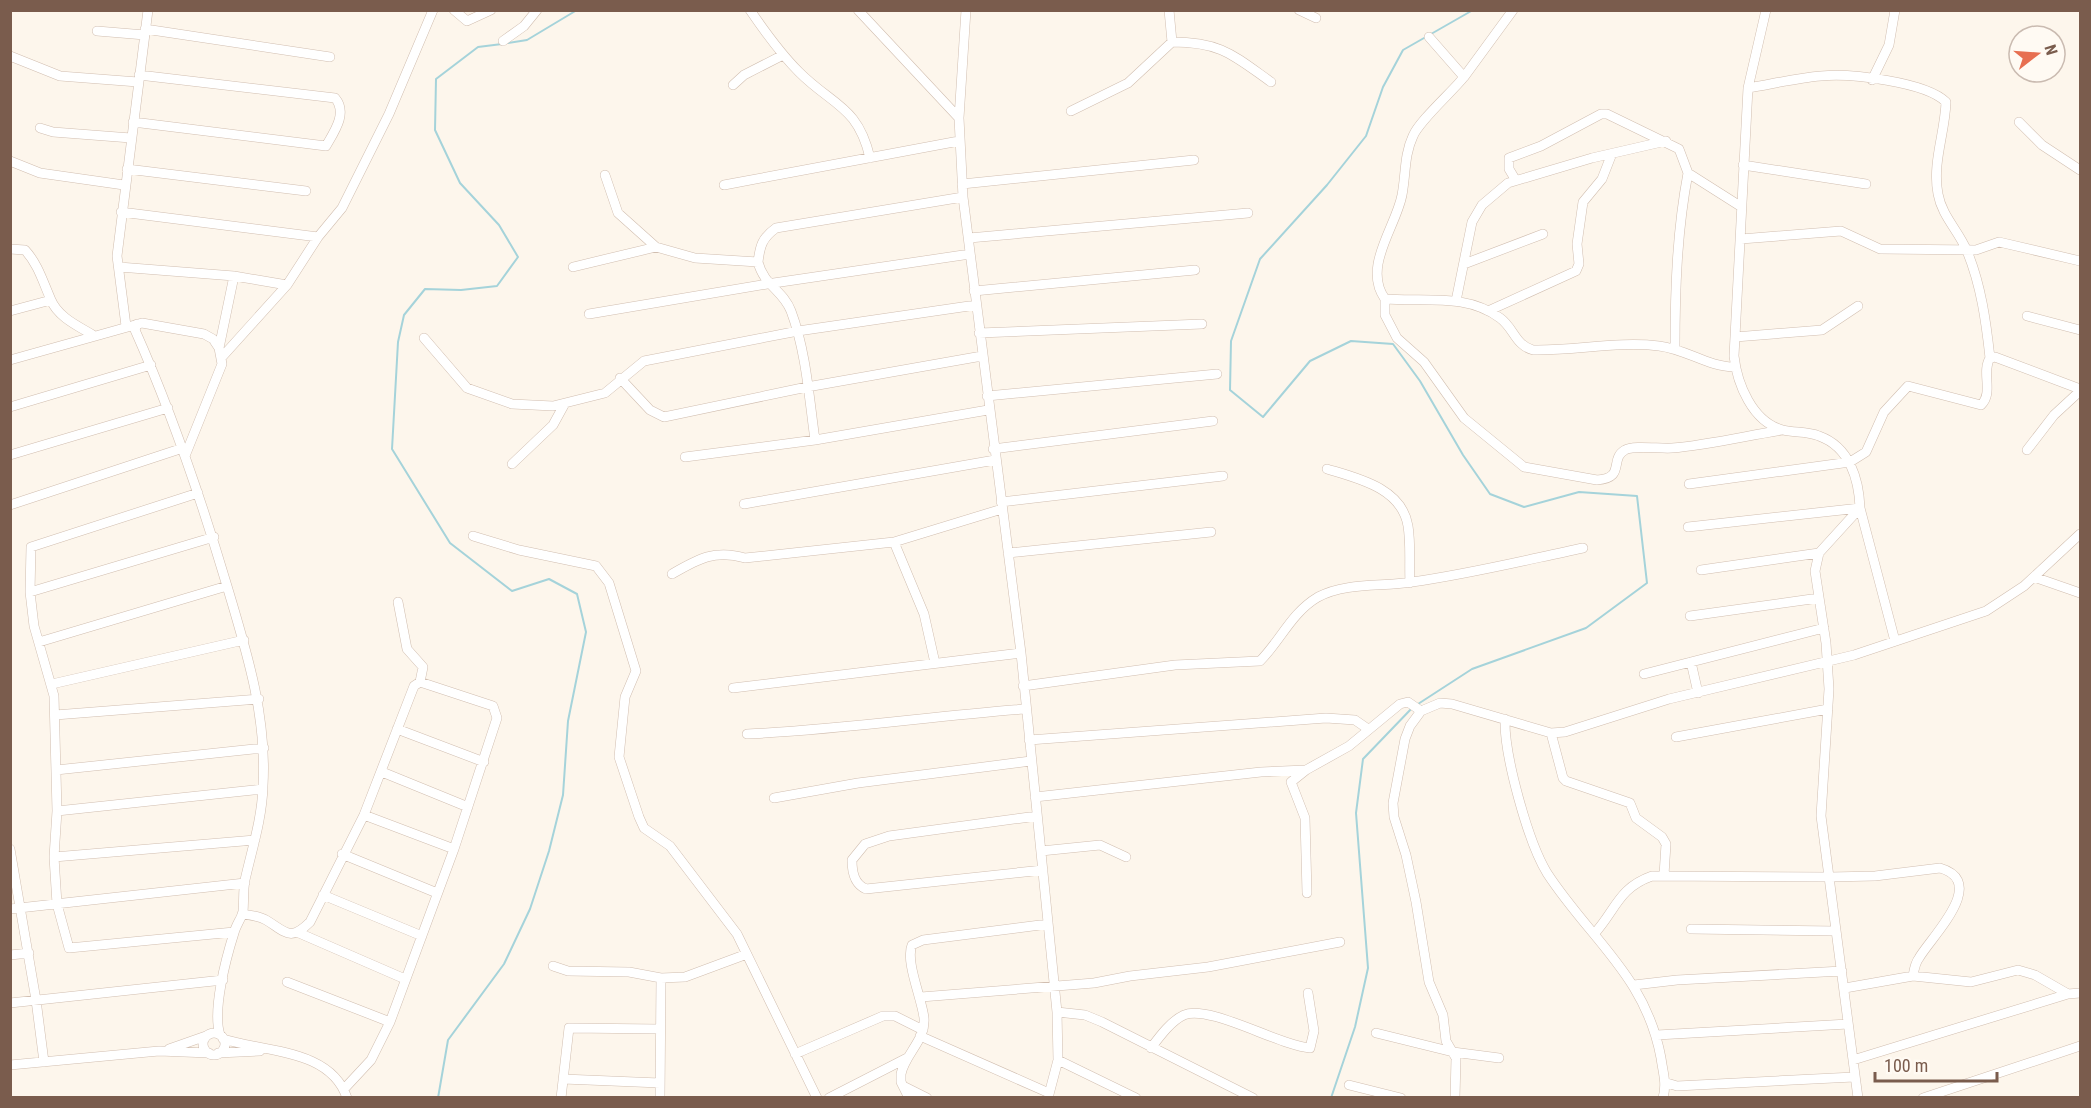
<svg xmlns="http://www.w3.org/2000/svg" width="2091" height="1108" viewBox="0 0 2091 1108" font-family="'Roboto Condensed',sans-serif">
  <rect width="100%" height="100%" fill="#fdf6ec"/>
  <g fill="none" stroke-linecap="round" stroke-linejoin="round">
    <path stroke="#a5d3da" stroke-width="2" d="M508,43L527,40L577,10
      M1418,704L1472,669L1586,628L1647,583L1637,496L1579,492L1524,507L1490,494L1463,455L1420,381L1393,344L1351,341L1310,361L1263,417L1230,390L1231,341L1260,259L1327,185L1366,136L1383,87L1403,50L1473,10
      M438,1098L448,1040L504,964L530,909L549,851L563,795L568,721L586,632L577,594L549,579L512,591L450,543L392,449L398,342L404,315L425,289L461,290L497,286L518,257L499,225L460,183L435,130L436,79L478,47L502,44
      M1331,1098L1355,1027L1368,968L1356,813L1363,759L1413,707"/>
    <defs>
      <path id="minor" d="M454,10L467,21L491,10
        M750,10C765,32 780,53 799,72C833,106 858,106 870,158
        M858,10L959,118
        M966,10L959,118L963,197L1021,653L1057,1012L1058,1060L1048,1098
        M1169,10L1172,42
        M1299,10L1316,18
        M1766,10L1748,88L1734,356C1737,383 1752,422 1783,430C1795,433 1807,431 1819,436C1850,447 1859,480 1860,508L1819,553L1815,571L1826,643L1829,689L1821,816L1858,1098
        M145,29L330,57
        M97,31L145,35
        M1429,37L1464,77C1452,92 1419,121 1413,136C1404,155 1406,174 1402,195C1396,227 1362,267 1385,299C1425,302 1466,293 1500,318C1514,328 1515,345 1533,350C1575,351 1617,341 1659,346C1686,349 1708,367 1735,367
        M503,41L524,26L537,10
        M10,56L60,76L138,82
        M1464,77L1513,10
        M1872,80L1889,45L1895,10
        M733,85L744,75L783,55
        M1748,88C1772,84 1797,78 1821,76C1850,73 1926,82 1946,102C1945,133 1932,163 1938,194C1942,216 1958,230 1967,251C1981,285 1986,321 1990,358
        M1071,111L1128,83L1172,42C1221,42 1233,55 1271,82
        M133,122L326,146C334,132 348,113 335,98L139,75
        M2019,122L2042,145L2080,170
        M40,128L53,132L131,138
        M10,161L40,173L124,185
        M1743,165L1866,184
        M127,169L306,191
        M605,175L618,213L656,247
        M1515,179L1509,169V158L1541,146L1601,114H1607L1679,149L1688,173L1740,206
        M962,184L1194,160
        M724,185L959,141
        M121,212L318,237
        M969,238L1248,213
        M1741,239L1841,231L1880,249L1976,250L1999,242L2080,261
        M10,249L25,250C38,264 43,282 51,300C58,317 78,326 93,335
        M758,262C760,246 762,238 776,228L963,197
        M1464,264L1543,234
        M119,267L234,276L287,285
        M573,267L656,247L695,258L758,262C764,286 783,290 791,311C806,351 809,397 815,440
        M974,291L1195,270
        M1385,299V315L1397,338L1424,362L1464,418L1524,467L1597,480C1626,478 1609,459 1625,450C1633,445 1661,449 1672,448C1708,445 1745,436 1782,430
        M1456,301L1472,222L1482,205L1508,183L1592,158L1666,141
        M10,311L51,300
        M1488,311L1576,271L1579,264L1577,244L1583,202L1602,179L1611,156
        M589,314L767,284L970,254
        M2027,316L2080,330
        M137,324L135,330C172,413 201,499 227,586C247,653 267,716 263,786C262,819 252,849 245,880C243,890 244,901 243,912C241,919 236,925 234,933C226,958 212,1011 220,1035
        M126,326L117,256L148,10
        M979,333L1202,324
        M1735,337L1822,330L1858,306
        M424,338L467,388L512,404L553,406L605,393L644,361L798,331L976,305
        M219,348L234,276
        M1675,348C1675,289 1677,231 1688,173
        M222,357L287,285L318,237L342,208L389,114L433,10
        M10,360L142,323L204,334L213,339L219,348L222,364L185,456
        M620,378L650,410L664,417L807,387L982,356
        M987,396L1217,374
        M10,407L151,365
        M993,449L1213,421
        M2027,450L2054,415L2080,391
        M10,455L168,408
        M685,457L815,440L988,410
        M512,464L553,425L564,405
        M1327,469C1357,478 1402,488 1408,526C1411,544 1409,564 1410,583
        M1689,484L1850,462L1866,452L1884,412L1908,386L1981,405C1994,393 1981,372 1990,358L1995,357L2080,389
        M198,493L31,547L30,592L34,626L54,696L57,811L54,857L57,904L69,948L234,932
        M1001,502L1223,476
        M744,504L995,460
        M10,505L183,448
        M1688,527L1860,508L1895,641
        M473,536L519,550L596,566L609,583L636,671L625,697L619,757L639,817L644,828L670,846L737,934L817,1098
        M894,542L924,614L935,663
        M1008,553L1211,532
        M1701,570L1819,553
        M672,574C698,559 715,549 745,558L894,542L1002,509
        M2034,577L2080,593
        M30,592L214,537
        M1690,616L1819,598
        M39,642L227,586
        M1691,662L1698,693
        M1644,674L1824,628
        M52,684L244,640
        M1023,686L1175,665L1260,661C1281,640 1291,613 1318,597C1346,582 1382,587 1412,582C1470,574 1526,560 1583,548
        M733,688L1021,653
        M55,715L259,699
        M1505,719C1504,755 1528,842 1547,873C1590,939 1646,976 1661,1058C1663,1073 1667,1083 1663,1098
        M397,729L484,762
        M1551,733L1563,778L1566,781L1630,803L1636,818L1662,837L1666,844L1664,875
        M747,734C840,730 932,716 1025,709
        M1676,737L1828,709
        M1029,740L1326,718L1355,720L1368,729
        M56,770L264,748
        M382,772L468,807
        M1035,797L1261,772L1306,770
        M774,798L858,783L1031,761
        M57,811L263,789
        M364,815L454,849
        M1037,816L889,836L865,844L852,860C852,872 854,884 866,889L1043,870
        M10,849L36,1000L44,1062
        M1041,851L1100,845L1126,857
        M342,854L437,893
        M54,857L255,840
        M1307,893L1305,818L1291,782L1306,770L1349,746L1400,704L1408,702L1421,711
        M323,895L422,936
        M10,909L245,883
        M242,914C250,915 259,916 266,920C286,932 290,942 310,922L364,815L414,686L420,682L423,667L407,649L398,602
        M1691,929L1836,931
        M299,933L405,979
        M1594,934C1616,910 1618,888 1652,876L1830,877L1875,876L1940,868C1989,882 1931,937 1919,958C1915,963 1914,970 1913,976
        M10,955L29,953
        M553,966L568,971L629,972L661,978L685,977L747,954
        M287,982L390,1022
        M1634,985L1677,980L1842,971
        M1845,988L1913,976L1971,982L2018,970L2035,975L2068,994
        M921,997L1094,983L1130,976L1208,967L1340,942
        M10,1003L223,980
        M1057,1012L1085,1015L1102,1022L1253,1098
        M1376,1033L1453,1052L1499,1058
        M203 1044a11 11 0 1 1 22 0a11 11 0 1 1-22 0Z
        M1657,1035L1848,1024
        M920,1036L1049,1093
        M223,1039C265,1052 331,1049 347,1098
        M1151,1048C1160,1036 1171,1021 1184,1015C1209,1004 1280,1046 1310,1048L1314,1031L1308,993
        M169,1049L206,1036
        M218,1053L260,1051
        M795,1054L883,1016H895L923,1030
        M1058,1060L1136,1098
        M1853,1060L2068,994L2080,993
        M10,1065L159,1051L209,1053
        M563,1079L660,1083
        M1667,1083L1677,1086L1854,1077
        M1349,1085L1401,1098
        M905,1087L927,1098
        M344,1089L371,1060L390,1022L454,849L497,718L493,706L420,682
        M561,1098L569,1028L660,1029
        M660,1098L661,978
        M829,1098L907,1058
        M909,1098L901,1082V1074C905,1054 926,1040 924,1018C922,999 905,961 912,945L923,940L1048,924
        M1455,1098L1456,1058L1446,1041L1443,1015L1429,982L1416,902L1406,855L1394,817L1393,803L1405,739L1410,726L1421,711L1440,703L1452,704L1551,733L1565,732L1669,699L1854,655L1986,611L2024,586L2080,534
        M1923,1098L2080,1046"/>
    </defs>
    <use href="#minor" stroke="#d1beb0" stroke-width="10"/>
    <use href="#minor" stroke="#fff" stroke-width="9"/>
  </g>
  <rect width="2091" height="1108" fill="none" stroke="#7a5c4d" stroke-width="24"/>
  <g transform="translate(2037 54) rotate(73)"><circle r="28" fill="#fffaf3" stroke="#cabbb1" stroke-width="1.5"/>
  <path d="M0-4.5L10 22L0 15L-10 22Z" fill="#e76f51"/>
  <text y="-9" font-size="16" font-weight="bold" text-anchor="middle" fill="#7a5c4d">N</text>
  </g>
  <path d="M1875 1072v9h122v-9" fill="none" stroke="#7a5c4d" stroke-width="3"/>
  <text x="1884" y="1072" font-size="18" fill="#7a5c4d" stroke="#fffaf3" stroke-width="4.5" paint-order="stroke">100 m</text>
</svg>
